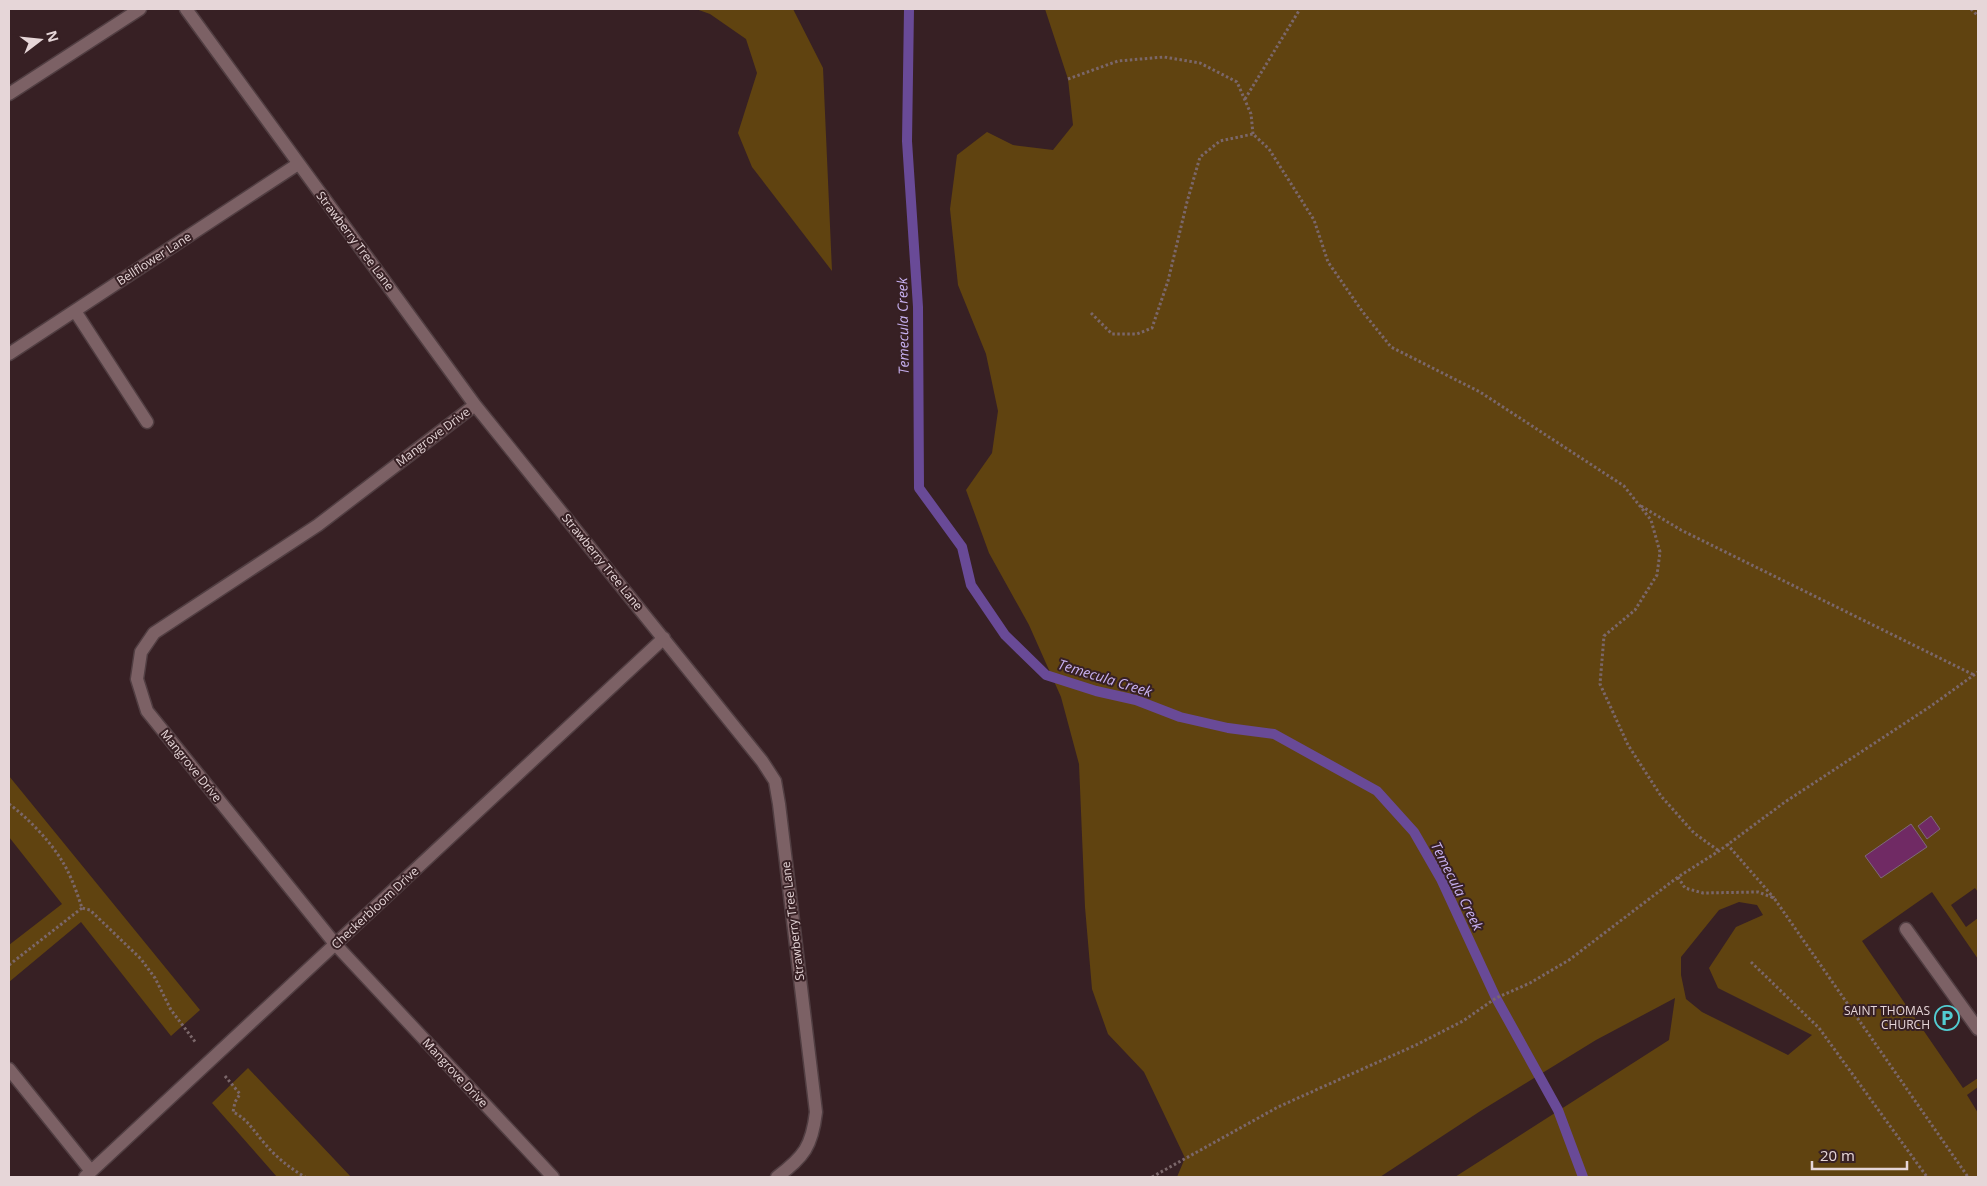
<svg xmlns="http://www.w3.org/2000/svg" width="1987" height="1186" viewBox="0 0 1987 1186" font-family="'Open Sans',sans-serif">
  <rect width="100%" height="100%" fill="#372024"/>
  <path fill="#604310" fill-rule="evenodd" d="M696,9H793L823,68L832,271L752,167L738,133L757,73L746,39L710,14Z
    M1045,9H1978V892L1975,888L1951,905L1966,927L1978,918V959L1932,892L1862,941L1963,1088L1978,1078V1087L1967,1095L1978,1113V1177H1455L1669,1040L1675,998L1596,1040L1482,1110L1380,1177H1177L1185,1158L1144,1072L1108,1034L1092,989L1085,907L1079,764L1061,697L1029,625L989,553L966,490L992,453L998,411L986,354L958,285L950,209L957,155L987,132L1013,145L1053,150L1073,125L1068,79ZM1739,902L1757,905L1763,915L1736,927L1709,968L1718,988L1812,1035L1788,1055L1702,1012L1686,999L1681,975V957L1719,910Z
    M9,776L200,1010L171,1036L81,922L9,982V945L62,904L9,837Z
    M248,1068L351,1177H277L212,1103Z"/>
  <g fill="none" stroke-linecap="round" stroke-linejoin="round">
    <path stroke="#694a97" stroke-width="10" d="M909,9L907,141L918,307L919,488L962,547L971,585L1005,635L1046,675L1096,691L1136,700L1180,717L1228,728L1274,734L1377,791L1414,832L1441,879L1496,998L1558,1110L1583,1177"/>
  </g>
  <path fill="#702a64" stroke="#7e6979" d="M1931,816L1940,829L1927,839L1918,826Z
    M1911,824L1927,847L1881,878L1865,856Z"/>
  <g fill="none" stroke-linecap="round" stroke-linejoin="round">
    <defs>
      <path id="minor" d="M186,9L475,405L762,761L775,781L779,804L816,1112C812,1146 804,1157 777,1177
        M9,94L140,9
        M75,311L147,422
        M9,354L298,164
        M475,405L318,525L154,633L141,652L137,679L147,711L336,945L553,1177
        M1906,929L1978,1029
        M9,1069L91,1171
        M85,1177L664,638"/>
    </defs>
    <use href="#minor" stroke="#513e42" stroke-width="15"/>
    <path stroke="#7b676a" stroke-width="3" stroke-dasharray="2.5 2.5" stroke-linecap="butt" d="M1971,9L1978,16
      M1068,79L1118,61L1164,57L1200,63L1237,82L1251,114L1253,134
      M1245,99L1300,9
      M1091,313L1112,334H1137L1152,328L1168,281L1187,202L1200,157L1220,141L1253,134L1269,149L1314,220L1328,262L1362,311L1391,347L1480,392L1624,486L1651,520L1660,552L1657,575L1635,610L1604,636L1600,684L1628,745L1661,796L1694,833L1719,851
      M1641,506L1681,530L1974,675
      M9,804C27,817 51,842 62,861C71,875 77,893 82,908L90,910L141,959L155,978L171,1010L196,1043
      M1727,844L1774,898
      M1678,877L1685,888L1703,893L1758,892L1774,898L1968,1177
      M1751,962L1819,1028L1927,1177
      M9,965L82,908
      M225,1076L240,1094L235,1102L233,1112C248,1119 255,1133 266,1145C277,1158 290,1168 305,1177
      M1152,1177L1278,1107L1416,1045L1463,1021L1496,998L1530,983L1569,960L1678,877L1719,851L1785,802L1931,706L1978,672"/>
    <use href="#minor" stroke="#7c6165" stroke-width="12"/>
  </g>
  <defs>
    <symbol id="parking-ring" viewBox="-11 -11 22 22"><circle r="9.5" fill="#372024" stroke="#52ccd1" stroke-width="1.5"/><path d="M-3.5-5.5H1a3.5 3.5 0 0 1 0 7H-1V5.5H-3.5ZM-1-3.4V-.6H.8a1.4 1.4 0 0 0 0-2.8Z" fill="#52ccd1"/></symbol>
  </defs>
  <g fill-rule="evenodd">
    <use href="#parking-ring" x="1933" y="1004" width="28" height="28"/>
  </g>
  <g text-anchor="middle" stroke-width="4" stroke-linejoin="round" paint-order="stroke">
    <g font-size="12" fill="#e6d6d8" stroke="#372024">
      <text transform="translate(355 241) rotate(53)" y="4">Strawberry Tree Lane</text>
      <text transform="translate(154 259) rotate(-33)" y="4">Bellflower Lane</text>
      <text transform="translate(433 437) rotate(-37)" y="4">Mangrove Drive</text>
      <text transform="translate(602 562) rotate(51)" y="4">Strawberry Tree Lane</text>
      <text transform="translate(191 766) rotate(51)" y="4">Mangrove Drive</text>
      <text transform="translate(375 908) rotate(-43)" y="4">Checkerbloom Drive</text>
      <text transform="translate(793 921) rotate(-97)" y="4">Strawberry Tree Lane</text>
      <text transform="translate(455 1073) rotate(47)" y="4">Mangrove Drive</text>
    </g>
    <g font-size="12" fill="#e6d6d8" stroke="#372024" text-anchor="end">
      <text x="1930" y="1015">SAINT THOMAS<tspan x="1930" dy="14">CHURCH</tspan></text>
    </g>
    <g font-size="14" font-style="italic" fill="#c8b1f1" stroke="#372024">
      <text transform="translate(903 326) rotate(-91)" y="5">Temecula Creek</text>
      <text transform="translate(1105 678) rotate(17)" y="5">Temecula Creek</text>
      <text transform="translate(1457 886) rotate(63)" y="5">Temecula Creek</text>
    </g>
  </g>
  <rect width="1987" height="1186" fill="none" stroke="#e6d6d8" stroke-width="20"/>
  <g transform="translate(40 40) rotate(74)" stroke="#372024" stroke-width="4" paint-order="stroke">
  <path d="M0-4L9 19L0 12L-9 19Z" fill="#e6d6d8"/>
  <text y="-8" font-size="14" font-weight="bold" text-anchor="middle" fill="#e6d6d8">N</text>
  </g>
  <path d="M1812 1161v8h95v-8" fill="none" stroke="#e6d6d8" stroke-width="2.5"/>
  <text x="1820" y="1161" font-size="15" fill="#e6d6d8" stroke="#372024" stroke-width="4" paint-order="stroke">20 m</text>
</svg>
